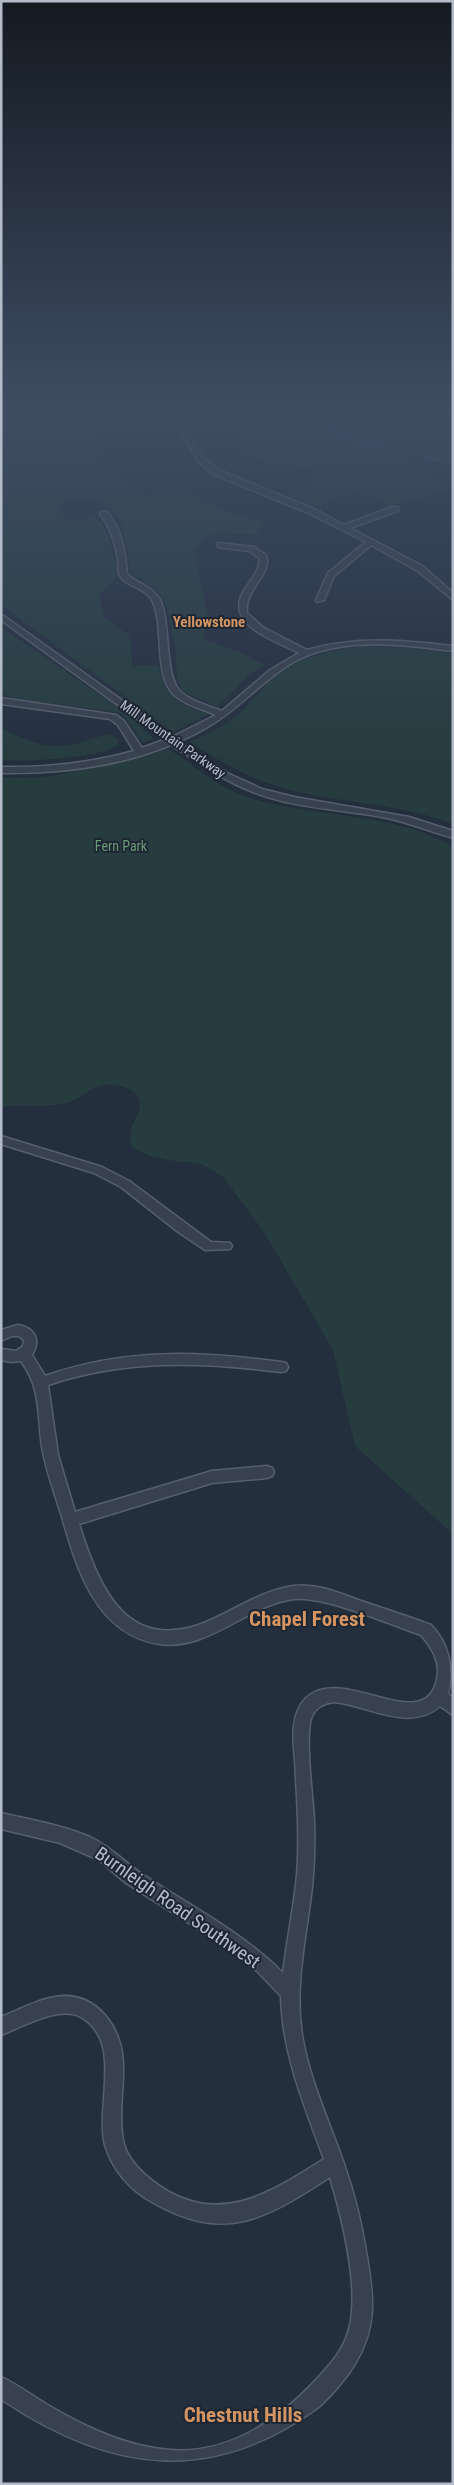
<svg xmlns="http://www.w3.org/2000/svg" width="454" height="2485" viewBox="0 0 454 2485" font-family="'Roboto Condensed',sans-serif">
  <rect width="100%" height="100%" fill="#242f3e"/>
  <path fill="#263c3f" d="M1,413H37L35,416C60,430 88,418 104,447L100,462L142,496L181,486C207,506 231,515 263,521L256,534L219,533L203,538L194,551L208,615L203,639L242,653L264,665L248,676L218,707L188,694L181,688L177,681L176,651L167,606L156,589L132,573C124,543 129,514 96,500C80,494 69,499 55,507L70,522L95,516C112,532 113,554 117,576L99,596L105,618L129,635L133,666L158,665C167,700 177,703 209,714L173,732L1,605Z
    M201,413H379L453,436V466L421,457L411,458L407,463L413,470L447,486L443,492L390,505C366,490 342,491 319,506L287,495L316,482L318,474L312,469C286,463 242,467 237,433C222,423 204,437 191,429L190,422L183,418Z
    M1,627L126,713L153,738L143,743L123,714C83,704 40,707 1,694Z
    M366,646L420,649L453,654V824C394,801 332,804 274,785C243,775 216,759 189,742C209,734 226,726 242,711C254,700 263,685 276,675C302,655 335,650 366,646Z
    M1,728C28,741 45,750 76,744C87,741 98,736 110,734L118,739V745C97,759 27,762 1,760Z
    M169,749C194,766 220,789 250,798C313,818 397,812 453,847V1534L355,1446L333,1350L266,1235L223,1177L200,1163L175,1161L150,1156L132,1147C125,1122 144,1117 139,1100C137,1092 130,1089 123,1087C90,1078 87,1100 62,1104C42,1108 22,1103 1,1107V777C48,782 98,767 142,754L144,756Z"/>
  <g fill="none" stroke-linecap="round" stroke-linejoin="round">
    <path stroke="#394c67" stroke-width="2" d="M320,413L326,427L349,439L453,463"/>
    <defs>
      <path id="minor" d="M144,413H152L167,418L187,432L204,458L219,470L314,509L344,525L392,507H398V511L350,528L424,567L453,593V600L418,571L371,545L334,576L324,600L317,602L316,600L328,573L366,542L308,513L213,474L198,461L182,434L163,420Z
        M101,512H107C122,529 125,551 127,574C137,584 153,586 160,600C171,623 164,675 180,691C190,701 209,706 222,711L270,670L299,653C273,639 219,624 247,586C253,577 261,569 259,558L249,551L218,547V543L254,547L266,555C273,575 244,588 247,613L264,628L307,650C355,636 403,640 453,646V651C398,644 332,635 284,668C256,687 235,712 206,728C145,763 70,774 1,773V767C47,768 90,763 134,751L118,725L110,719L1,704V698L116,715L124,721L142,748L172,737L216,715C202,709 185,705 174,695C153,675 165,626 152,600C145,587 125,587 119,574C118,570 118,564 118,559C115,542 111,528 100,514Z
        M1,614L161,728V732H155L1,620Z
        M181,744L227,773L262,789L294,797L409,817L453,831V838C431,832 410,823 387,818C343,809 296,809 253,792C226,782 202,765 178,749L176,747Z
        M1,1136L102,1167L129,1181L211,1242L230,1243L232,1246L230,1249L205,1250L177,1231L121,1187L94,1173L1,1144Z
        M18,1325C35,1328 41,1340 32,1355L45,1376C125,1348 198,1351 281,1362L286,1363L288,1367L286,1371L281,1372C201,1362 125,1359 48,1385L58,1455L75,1512L212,1471L267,1466L272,1468L274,1472L272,1476L267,1478L212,1483L79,1524C100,1591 129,1658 213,1619C239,1607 264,1590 294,1586C319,1583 343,1595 367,1603C388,1610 410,1617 431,1625C449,1643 454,1669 448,1694L453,1697V1715L440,1706C410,1733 367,1705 334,1702C325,1703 316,1707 312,1716C304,1734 313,1798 314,1820C315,1848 314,1876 310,1903C304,1947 295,1991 302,2035C309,2078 328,2119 343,2161C354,2192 362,2224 367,2257C370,2275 373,2293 372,2312C369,2351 347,2380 320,2406C213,2485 112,2474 1,2399V2377C17,2384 31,2395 46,2404C80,2424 116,2442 154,2448C218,2460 272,2426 314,2382C330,2365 345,2349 350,2325C359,2283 342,2218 330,2177C265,2219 225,2244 152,2202C130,2190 112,2169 105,2145C95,2105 124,2042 81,2017C59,2005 22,2027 1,2035V2017C19,2010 36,2000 55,1997C96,1990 123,2028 123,2065C124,2090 118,2115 123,2140C126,2158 141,2172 154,2182C216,2229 269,2194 324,2159C304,2105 282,2053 281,1996L257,1971L228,1948L126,1883L99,1860L60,1843L1,1829V1813C31,1820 62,1825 90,1837C111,1847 121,1859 139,1872C188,1905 241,1931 283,1973C287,1940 294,1907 297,1875C300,1837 297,1798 295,1760C293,1741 290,1714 306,1698C342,1663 425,1738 437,1679C441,1662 432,1648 421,1635C389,1624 325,1596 294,1599C247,1605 209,1651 159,1644C96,1634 77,1569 62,1517C55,1494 46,1471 42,1447C37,1414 42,1390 21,1361L11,1362L1,1360V1349L16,1351L23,1346L24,1340L19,1336H12L1,1341V1330Z"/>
    </defs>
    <use href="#minor" stroke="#565f6c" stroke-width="3"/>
    <use href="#minor" fill="#38414e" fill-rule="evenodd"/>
    <defs>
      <path id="minor-bridge" d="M158,730L181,747"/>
    </defs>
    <use href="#minor-bridge" stroke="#565f6c" stroke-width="11" stroke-linecap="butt"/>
    <use href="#minor-bridge" stroke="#38414e" stroke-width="9"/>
  </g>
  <linearGradient id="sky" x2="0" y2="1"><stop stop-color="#141a22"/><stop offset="0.54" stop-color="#3f4d63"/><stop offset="1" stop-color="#3f4d63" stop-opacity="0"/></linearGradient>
  <rect width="454" height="760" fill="url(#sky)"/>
  <g text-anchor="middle" stroke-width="4" stroke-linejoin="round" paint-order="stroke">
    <g font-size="14" fill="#b4bcc9" stroke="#1d2633">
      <text transform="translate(173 739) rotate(35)" y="5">Mill Mountain Parkway</text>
    </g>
    <g font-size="14" fill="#6b9a76" stroke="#1d2633">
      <text x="121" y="851">Fern Park</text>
    </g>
    <g font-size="15" font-weight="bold" fill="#d59563" stroke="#1d2633">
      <text x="209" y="627">Yellowstone</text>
    </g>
    <g font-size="19" fill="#b4bcc9" stroke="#1d2633">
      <text transform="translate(178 1907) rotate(35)" y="7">Burnleigh Road Southwest</text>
    </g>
    <g font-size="21" font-weight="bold" fill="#d59563" stroke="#1d2633">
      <text x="307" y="1626">Chapel Forest</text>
      <text x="243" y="2422">Chestnut Hills</text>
    </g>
  </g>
  <rect width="454" height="2485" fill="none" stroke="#b4bcc9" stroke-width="5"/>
</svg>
